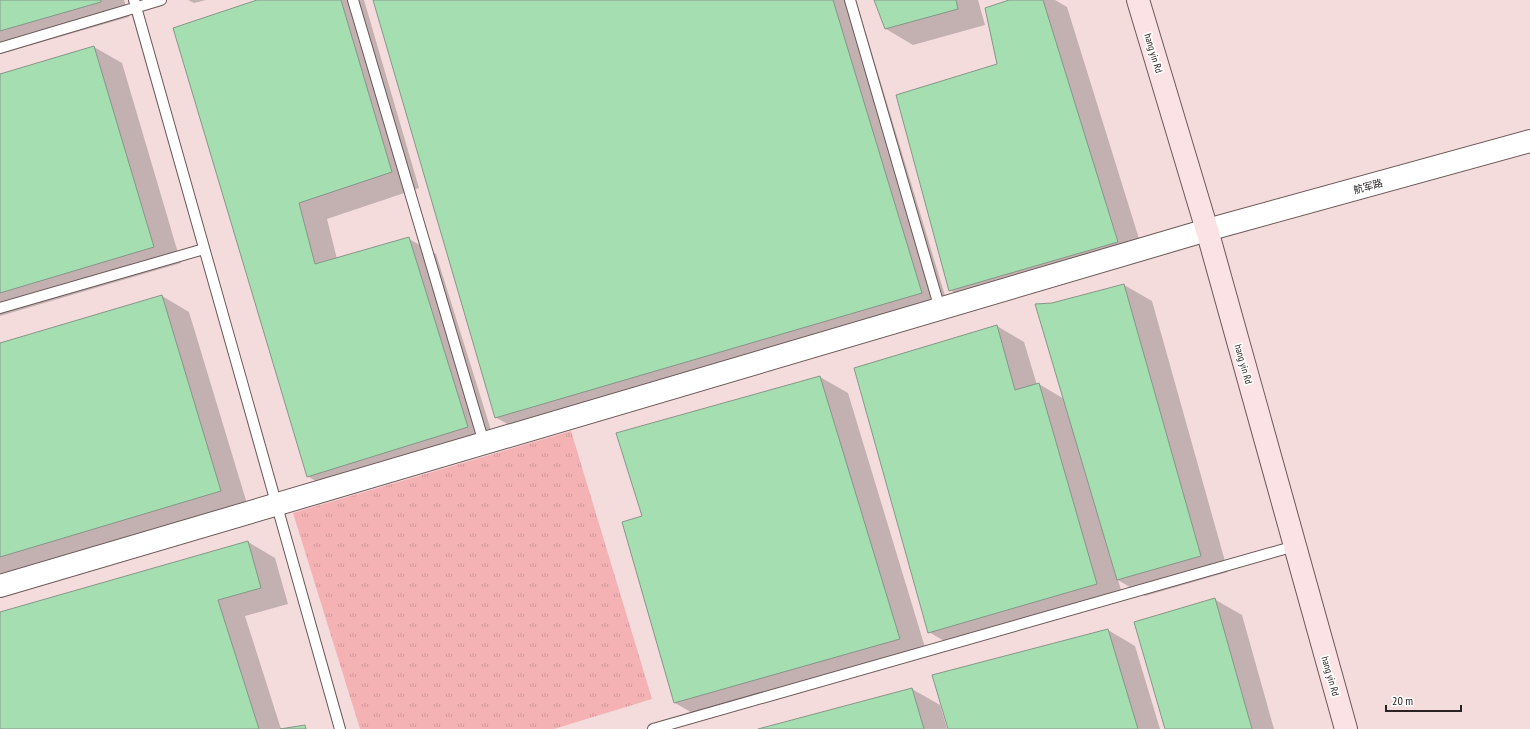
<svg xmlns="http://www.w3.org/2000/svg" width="1530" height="729" viewBox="0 0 1530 729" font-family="'PT Sans Narrow','Noto Sans SC',sans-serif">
  <defs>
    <pattern id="grass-tufts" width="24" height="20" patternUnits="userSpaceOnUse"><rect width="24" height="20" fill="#f5b2b5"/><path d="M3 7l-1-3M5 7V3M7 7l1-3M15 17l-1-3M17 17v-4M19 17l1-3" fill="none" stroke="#d2999b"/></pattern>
  </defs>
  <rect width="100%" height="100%" fill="#f4dcdd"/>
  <path fill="url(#grass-tufts)" d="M571,431L652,699L554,729H360L293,513Z"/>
  <path fill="#0003" d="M0,0H124L129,17L0,54Z
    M188,0H206L194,3Z
    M260,0H364L419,188L327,219L337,259L409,239L436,254L495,443L335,492L307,476Z
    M374,0H856L949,309L523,433L495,417Z
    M875,0H978L985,25L913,45L886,29Z
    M1013,0H1055L1067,7L1145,258L978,306L950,290Z
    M94,47L122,63L181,263L0,316V75Z
    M1124,285L1152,301L1228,572L1145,596L1118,580L1124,600L956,648L929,632L997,326L1024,342L1037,385L1039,384L1064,399L1052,304Z
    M162,296L189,312L248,507L0,581V344Z
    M820,377L848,393L927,654L703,719L675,703L643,517Z
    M248,542L275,558L288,604L245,616L281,729H0V613Z
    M1214,599L1242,615L1274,729H1166Z
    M1108,630L1135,646L1160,729H949Z
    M912,689L940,705L947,729H762Z"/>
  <path fill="#a5deb0" stroke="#869689" d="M0,0H101V2L0,31Z
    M257,0H341L392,172L299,203L315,264L409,237L468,427L307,477L173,28Z
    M373,0H833L922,293L495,418Z
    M874,0H956L958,9L885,29Z
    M1009,0H1043L1118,242L949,291L896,95L997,64L985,8Z
    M94,46L154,247L0,293V74Z
    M1124,284L1201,556L1117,580L1035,304L1052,303Z
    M162,295L221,491L0,557V343Z
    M997,325L1015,390L1039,383L1097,584L928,633L854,368Z
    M820,376L900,639L674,703L622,522L642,516L616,433Z
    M248,541L261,588L218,600L259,729H0V612Z
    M1215,598L1252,729H1165L1134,622Z
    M1108,629L1138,729H948L932,675Z
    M912,688L924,729H758Z
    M305,725L306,729H280Z"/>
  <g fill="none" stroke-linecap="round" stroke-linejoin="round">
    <defs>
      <path id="service" d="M134,0L340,729
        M353,0L484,443
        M850,0L940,309
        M0,48L161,0
        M0,308L204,249
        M653,729L1295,546"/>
      <path id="tertiary" d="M0,586L1207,230L1530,141"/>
      <path id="secondary" d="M1138,0L1207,230L1346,729"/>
    </defs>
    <use href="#service" stroke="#6c5858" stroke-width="12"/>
    <use href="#tertiary" stroke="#6c5858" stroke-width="24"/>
    <use href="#secondary" stroke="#6c5858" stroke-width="24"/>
    <use href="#service" stroke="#fff" stroke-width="10"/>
    <use href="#tertiary" stroke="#fff" stroke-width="22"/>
    <use href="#secondary" stroke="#fbe3e5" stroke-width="22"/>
  </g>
  <g text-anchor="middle" stroke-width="3.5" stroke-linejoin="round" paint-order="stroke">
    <g font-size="10" fill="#2a2122" stroke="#fff">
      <text transform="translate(1154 53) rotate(73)" y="4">hang yin Rd</text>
      <text transform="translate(1368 186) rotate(-15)" y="4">航军路</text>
      <text transform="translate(1244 364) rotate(74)" y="4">hang yin Rd</text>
      <text transform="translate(1331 676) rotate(74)" y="4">hang yin Rd</text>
    </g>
  </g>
  <path d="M1386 705v6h75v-6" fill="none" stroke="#2a2122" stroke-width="2"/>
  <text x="1392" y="705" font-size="12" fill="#2a2122" stroke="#ffffff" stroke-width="3" paint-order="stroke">20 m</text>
</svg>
